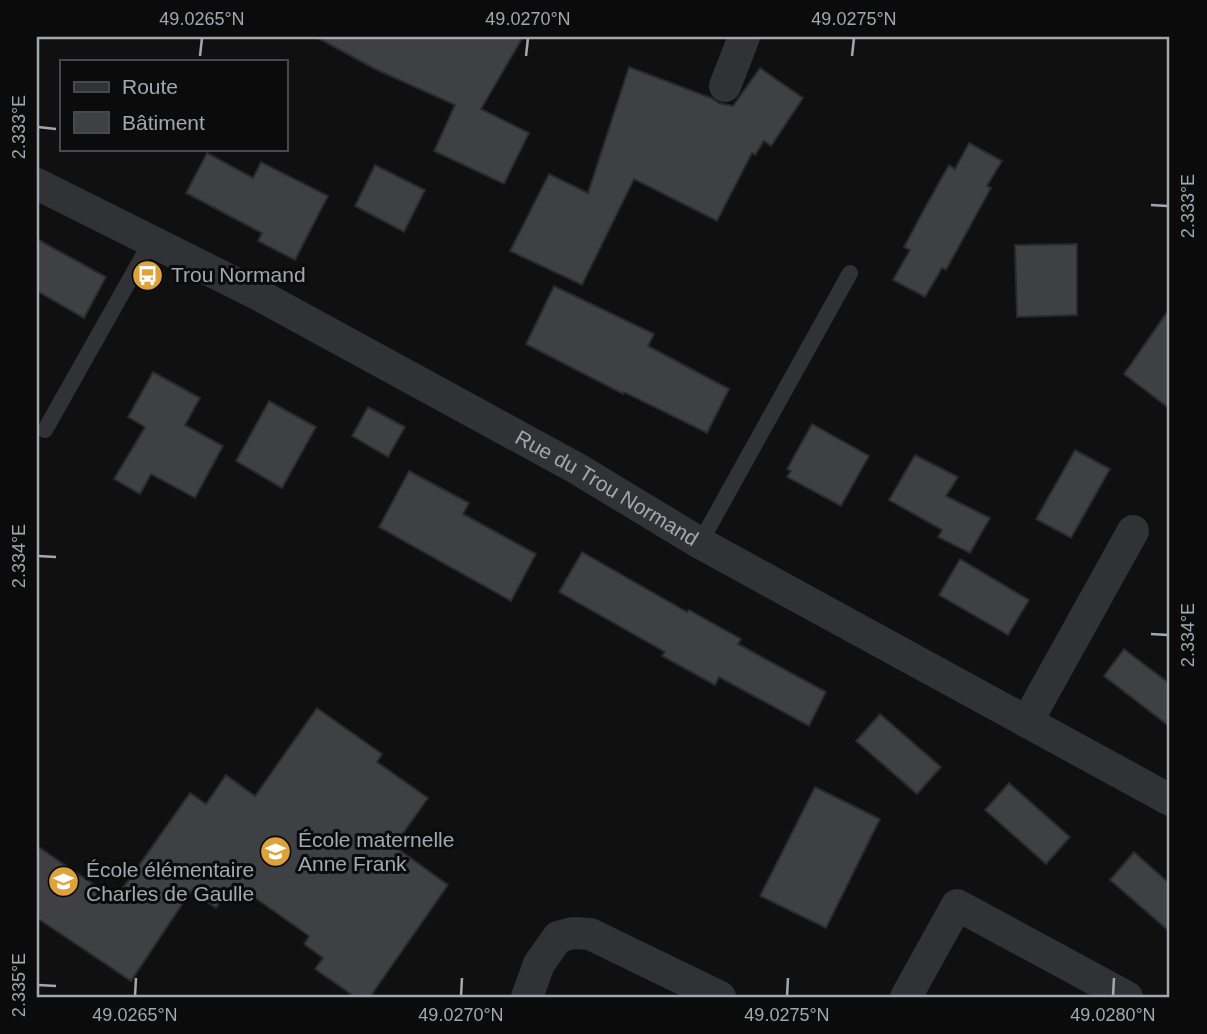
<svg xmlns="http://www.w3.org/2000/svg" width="1207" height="1034" viewBox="0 0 1207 1034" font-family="Helvetica,sans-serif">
  <rect width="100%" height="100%" fill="#101011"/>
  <path fill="#3f4044" stroke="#2a2a2d" stroke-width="2" d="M316,37H523L481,109L529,133L504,184L434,151L455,105L375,69Z
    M629,67L711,98L719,103L733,106L760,68L803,98L771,146L764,141L755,155L752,153L717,221L634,179L582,285L510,251L549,174L588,193Z
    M969,143L1002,161L987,186L991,188L969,228L946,270L942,268L925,297L893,280L910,250L904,247L927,204L949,165L955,169Z
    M207,153L253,178L261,162L328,196L295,260L258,241L262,233L186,193Z
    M375,165L425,190L404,232L355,206Z
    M37,239L106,277L84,318L37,291Z
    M1077,244V315L1017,317L1015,245Z
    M554,286L654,334L648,346L729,389L707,433L624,392L623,394L526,344Z
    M1170,308V409L1124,374Z
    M153,372L200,398L185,425L223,446L195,498L151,474L140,494L114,479L145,427L128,417Z
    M269,401L316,427L282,488L236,461Z
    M368,407L405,427L388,457L352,436Z
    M812,424L869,456L841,506L787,477L791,471L787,469Z
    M1075,450L1110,469L1071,538L1036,519Z
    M915,455L958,477L946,496L990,518L970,553L938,537L942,530L889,500Z
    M409,471L469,503L463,514L536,554L511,601L379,527Z
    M582,552L687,612L689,610L741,639L738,644L826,692L809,726L719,677L715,685L662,656L665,652L559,592Z
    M960,559L1029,600L1008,635L939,595Z
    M1124,649L1170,684V727L1104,676Z
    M317,708L382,754L377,762L428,798L394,846L448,885L370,997H355L315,969L323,958L304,944L309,936L234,883L216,908L191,891L131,981L37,918V846L115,899L190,793L206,804L226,775L255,796Z
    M880,714L941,767L917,794L856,741Z
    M1009,783L1070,837L1046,864L985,810Z
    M815,787L880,819L826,928L760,896Z
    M1134,852L1170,884V932L1110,880Z"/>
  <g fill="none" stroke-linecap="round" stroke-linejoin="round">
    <path stroke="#313235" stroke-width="16" d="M45,430L152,240
      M700,543L850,273"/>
    <g stroke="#313235" stroke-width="32">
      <path d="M725,86L744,37"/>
      <path id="s1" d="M37,184L261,296L576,468L700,543L1170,800"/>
      <path d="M1027,722L1133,531"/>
      <path d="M527,997L539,964L558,937L573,933L590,934L720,997"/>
      <path d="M906,997L957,905L1127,997"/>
    </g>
  </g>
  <path fill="none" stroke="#a2a7b0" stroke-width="2.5" d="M200,56L202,38M526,56L528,38M852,56L854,38M38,127L56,129M1151,205L1168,206M38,556L56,557M1151,634L1168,635M38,985L56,986M135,996L136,978M461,996L462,978M787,996L788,978M1113,996L1114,978"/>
  <defs>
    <symbol id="bus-disc" viewBox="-11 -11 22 22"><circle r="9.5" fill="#dea23b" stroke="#0b0b0c"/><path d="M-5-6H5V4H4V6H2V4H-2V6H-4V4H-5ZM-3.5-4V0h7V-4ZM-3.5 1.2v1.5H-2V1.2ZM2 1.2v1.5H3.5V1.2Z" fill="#fff"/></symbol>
    <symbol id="school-disc" viewBox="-11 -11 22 22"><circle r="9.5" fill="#dea23b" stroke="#0b0b0c"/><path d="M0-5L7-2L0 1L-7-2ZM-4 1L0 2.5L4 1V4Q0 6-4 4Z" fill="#fff"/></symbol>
  </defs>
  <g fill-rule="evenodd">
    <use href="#bus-disc" x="130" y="258" width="35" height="35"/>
    <use href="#school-disc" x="258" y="834" width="35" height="35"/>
    <use href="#school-disc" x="46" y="864" width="35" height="35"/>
  </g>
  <g text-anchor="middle" stroke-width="6" stroke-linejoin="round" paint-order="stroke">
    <g font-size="21" fill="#a2a7b0" stroke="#0b0b0c" text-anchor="start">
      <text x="171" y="282">Trou Normand</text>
      <text x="298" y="847">École maternelle<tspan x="298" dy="24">Anne Frank</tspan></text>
      <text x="86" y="877">École élémentaire<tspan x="86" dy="24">Charles de Gaulle</tspan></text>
    </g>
    <g font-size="21" fill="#a2a7b0" stroke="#0b0b0c">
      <text dy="7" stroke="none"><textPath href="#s1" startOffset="646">Rue du Trou Normand</textPath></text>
    </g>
  </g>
  <rect width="1207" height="1034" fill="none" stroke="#0b0b0c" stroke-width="77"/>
  <rect x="60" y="60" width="228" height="91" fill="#0b0b0c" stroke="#47494e" stroke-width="2"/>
  <rect x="74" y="82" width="35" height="10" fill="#313235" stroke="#47494e" stroke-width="2"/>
  <text x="122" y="94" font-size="21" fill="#a2a7b0">Route</text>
  <rect x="74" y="112" width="35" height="21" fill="#3f4044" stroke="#47494e" stroke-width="2"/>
  <text x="122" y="130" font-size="21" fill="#a2a7b0">Bâtiment</text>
  <rect x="38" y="38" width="1130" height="958" fill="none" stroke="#a2a7b0" stroke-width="2.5"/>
  <g font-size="18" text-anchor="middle" fill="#a2a7b0">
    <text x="202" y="25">49.0265°N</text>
    <text x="528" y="25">49.0270°N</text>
    <text x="854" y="25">49.0275°N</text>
    <text transform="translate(19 127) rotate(-90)" y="6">2.333°E</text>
    <text transform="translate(1188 206) rotate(-90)" y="6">2.333°E</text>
    <text transform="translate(19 556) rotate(-90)" y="6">2.334°E</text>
    <text transform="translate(1188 635) rotate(-90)" y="6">2.334°E</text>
    <text transform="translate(19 985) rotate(-90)" y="6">2.335°E</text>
    <text x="135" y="1021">49.0265°N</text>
    <text x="461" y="1021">49.0270°N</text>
    <text x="787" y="1021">49.0275°N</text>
    <text x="1113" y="1021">49.0280°N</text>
  </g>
</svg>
